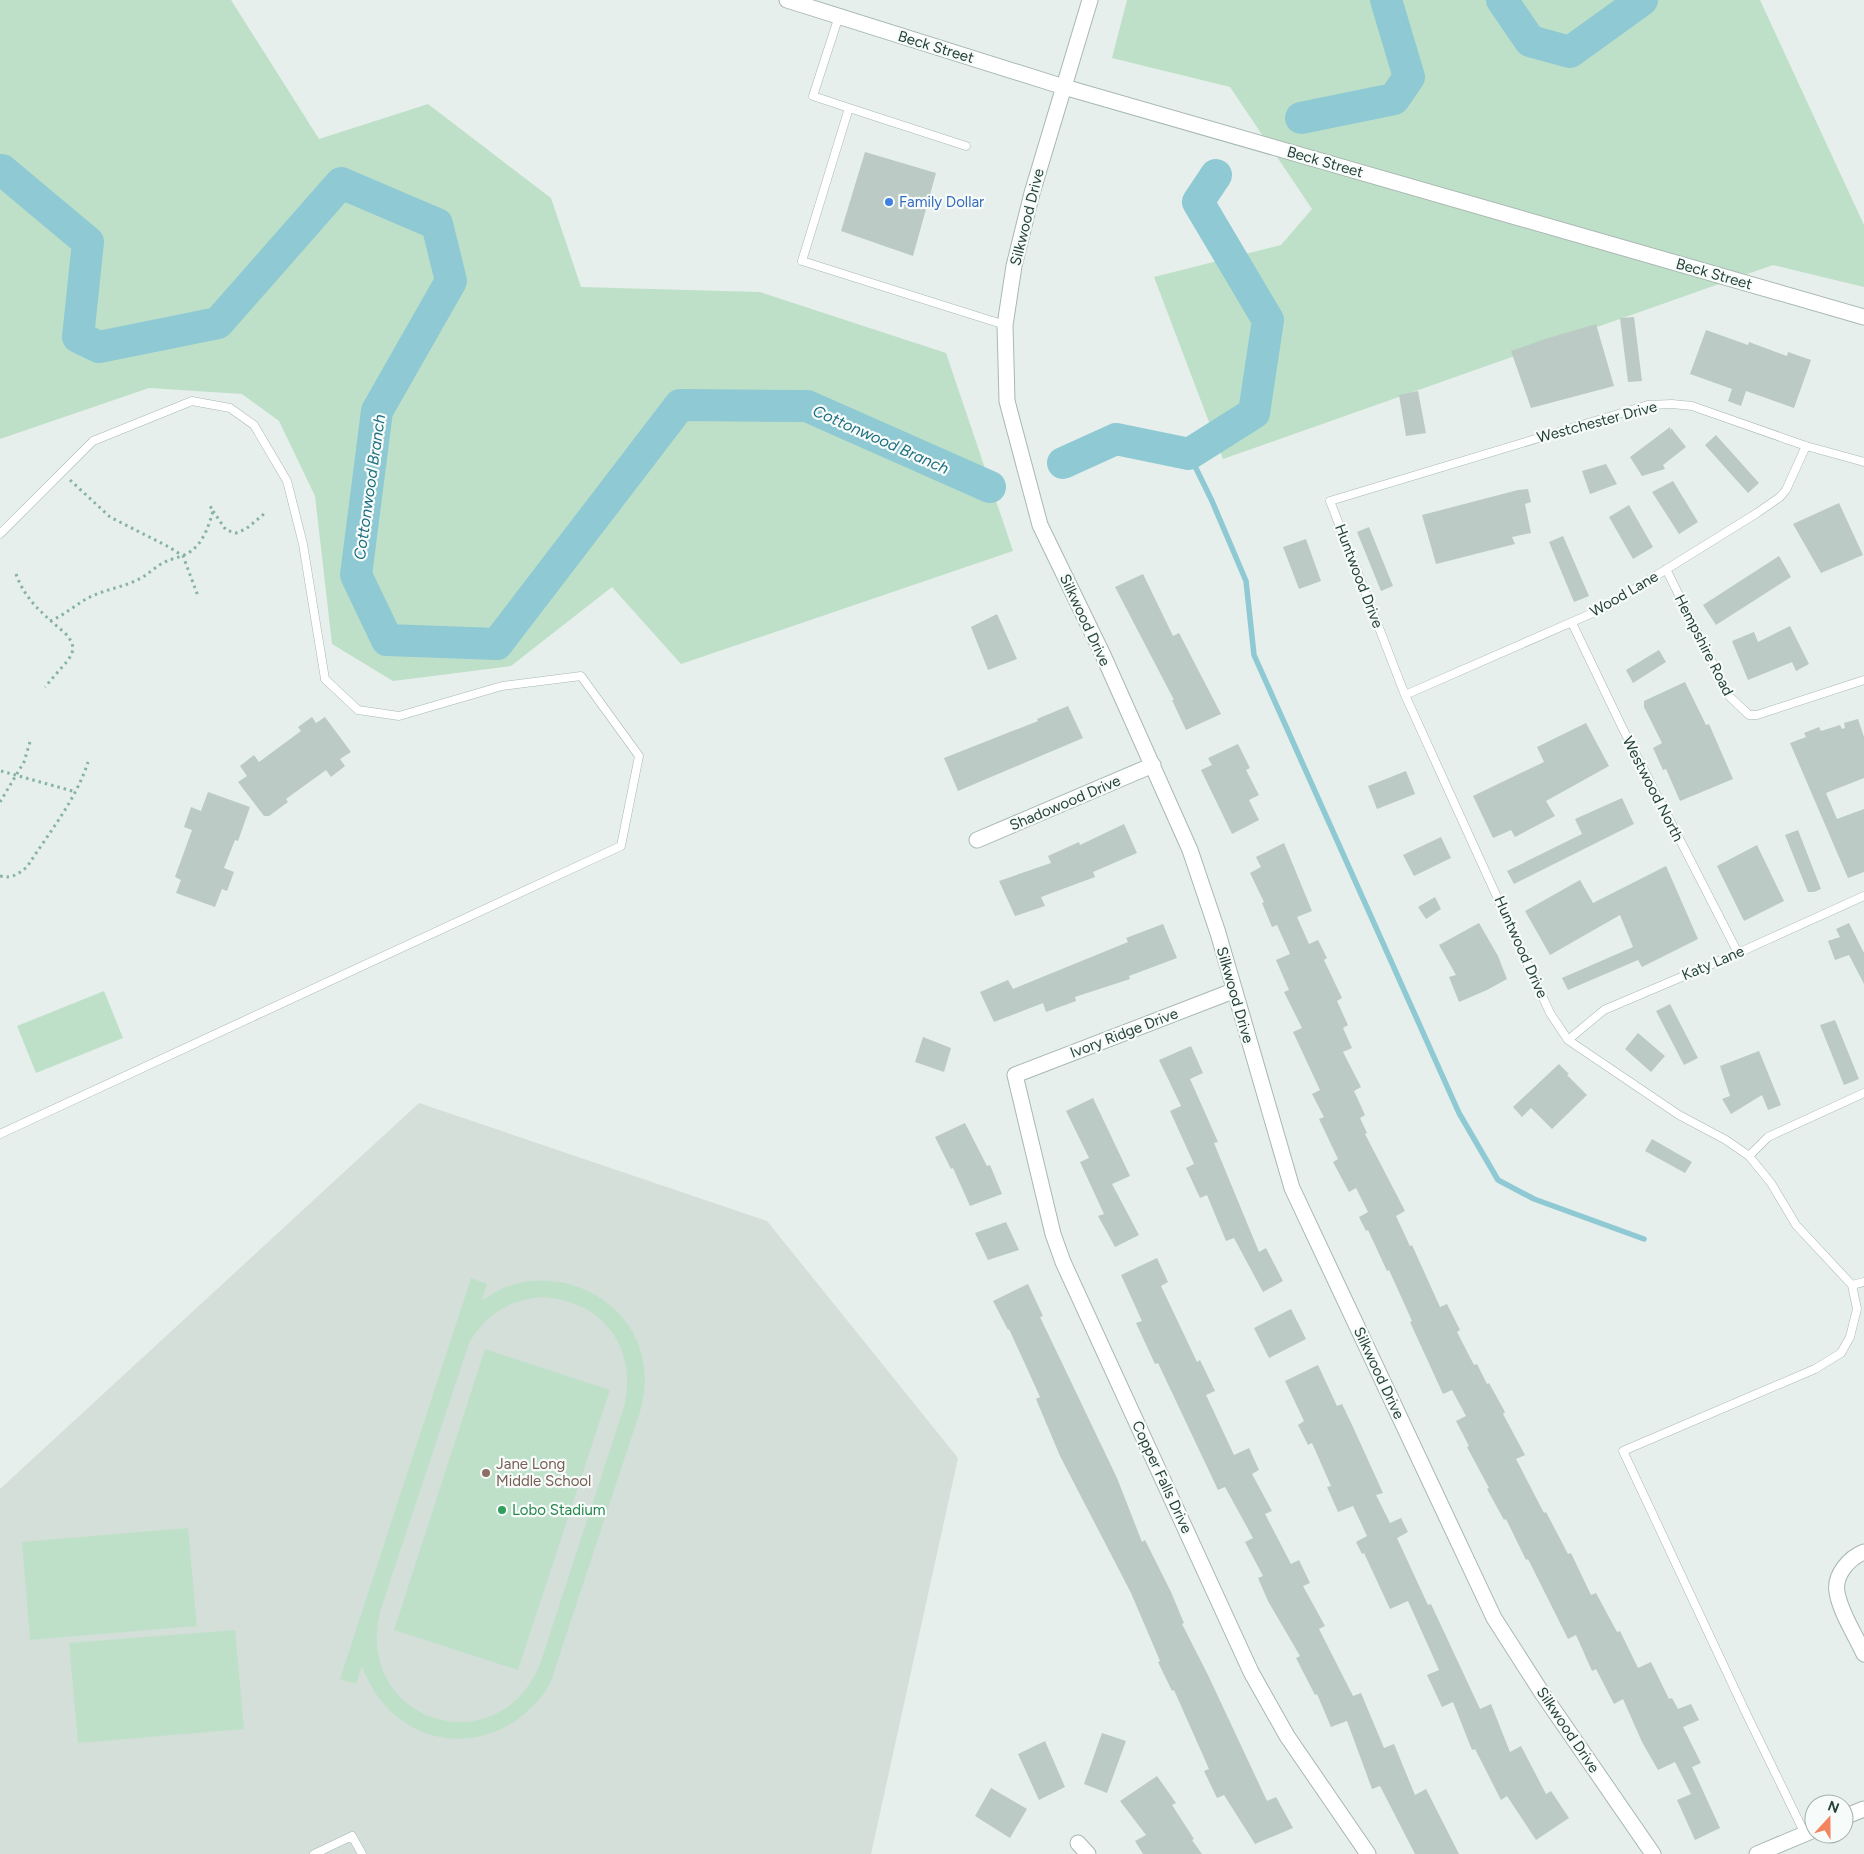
<svg xmlns="http://www.w3.org/2000/svg" width="1864" height="1854" viewBox="0 0 1864 1854" font-family="Figtree,sans-serif">
  <rect width="100%" height="100%" fill="#e6efeb"/>
  <path fill="#d4dfda" d="M419,1103L767,1221L958,1458L871,1854H0V1489Z"/>
  <path fill="#bfe0c8" fill-rule="evenodd" d="M0,0H231L319,139L428,104L551,198L581,287L760,292L946,353L1013,551L681,664L612,587L511,666L393,681L332,644L315,496L279,421L242,394L149,388L0,439Z
    M1127,0H1760L1864,225V287L1773,265L1223,459L1154,277L1281,245L1312,209L1230,87L1112,58Z
    M104,991L123,1038L36,1073L17,1026Z
    M471,1278L487,1284L482,1301C491,1294 501,1288 512,1285C570,1267 637,1305 644,1367C646,1382 644,1397 640,1412L550,1684C501,1764 394,1755 362,1666L356,1684L340,1679ZM544,1297C604,1302 638,1348 624,1407L540,1664C498,1767 354,1722 380,1612L469,1343C486,1314 510,1299 544,1297Z
    M485,1349L610,1390L518,1670L394,1630Z
    M188,1528L197,1626L30,1640L22,1542Z
    M235,1630L244,1729L78,1743L69,1643Z"/>
  <g fill="none" stroke-linecap="round" stroke-linejoin="round">
    <path stroke="#8ec9d4" stroke-width="5.5" d="M1189,454L1212,501L1246,581L1254,655L1459,1113L1498,1180L1534,1199L1644,1239"/>
    <path stroke="#8ec9d4" stroke-width="32" d="M1502,0L1530,41L1570,52L1642,0
      M1301,118L1394,99L1409,77L1386,0
      M0,170H2L88,242L78,337L99,347L218,323L341,183L437,224L451,281L377,411L356,575L387,640L497,644L680,405L807,406L990,487
      M1063,463L1116,439L1189,454L1254,413L1268,320L1198,202L1216,175"/>
  </g>
  <path fill="#bbcac4" d="M865,152L936,173L913,256L841,231Z
    M1634,317L1642,381L1628,382L1620,318Z
    M1596,324L1614,386L1531,408L1511,351L1545,339Z
    M1706,330L1748,345L1749,342L1787,356L1788,352L1811,360L1794,408L1746,391L1741,406L1728,401L1732,389L1690,374Z
    M1418,391L1426,433L1406,436L1399,395Z
    M1670,427V432L1671,428L1686,447L1663,465L1665,469L1642,476L1630,457Z
    M1716,435L1759,483L1748,493L1705,445Z
    M1606,464L1617,484L1590,494L1582,471Z
    M1673,481L1698,522L1679,534L1652,492Z
    M1528,489L1531,502L1525,504L1531,533L1512,537L1515,544L1436,564L1422,515L1518,490Z
    M1839,503L1863,555L1821,573L1793,524Z
    M1629,505L1653,547L1633,559L1609,517Z
    M1369,527L1393,586L1381,591L1357,532Z
    M1563,536L1589,596L1574,602L1549,542Z
    M1306,539L1321,581L1299,589L1283,547Z
    M1779,556L1791,577L1716,625L1703,605Z
    M1143,574L1173,636L1179,633L1221,714L1186,730L1172,700H1174L1115,587Z
    M997,614L1017,659L988,670L971,627Z
    M1790,626L1809,664L1796,671L1792,662L1748,680L1732,641L1754,632L1758,642Z
    M1659,650L1666,662L1633,683L1626,670Z
    M1685,682L1706,725L1709,724L1733,779L1680,801L1666,769L1663,770L1653,748L1662,743L1644,707V701Z
    M1068,706L1083,738L958,791L944,758L1038,721L1037,719Z
    M312,717L316,723L325,717L351,752L340,759L345,766L331,777L326,770L286,799L288,802L269,816H264L238,782L247,776L240,766L254,755L259,762L301,731L298,727Z
    M1858,719L1864,737V778L1826,793L1837,819L1864,809V872L1848,878L1790,743L1806,737L1804,733L1819,727L1821,731L1840,725L1842,729L1845,728L1844,723Z
    M1586,723L1609,766L1546,801L1555,816L1515,837L1511,830L1493,838L1473,796L1544,762L1537,747Z
    M1238,744L1250,768L1246,770L1259,795L1249,800L1259,820L1232,834L1201,770L1212,765L1208,758Z
    M1406,771L1415,794L1377,809L1368,786Z
    M208,792L250,807L238,841L235,840L224,868L234,872L227,891L222,889L215,907L176,893L181,880L175,877L192,830L184,827L191,807L201,811Z
    M1622,798L1634,824L1514,884L1507,871L1582,834L1575,819Z
    M1124,824L1137,853L1093,872L1095,877L1041,897L1045,906L1015,916L999,881L1051,863L1048,856L1079,842L1080,845Z
    M1798,830L1821,889L1814,892H1808L1785,835Z
    M1441,837L1451,858L1414,876L1403,855Z
    M1284,843L1312,911L1297,917L1309,944L1318,940L1327,958L1324,960L1342,998L1337,1001L1348,1025L1343,1028L1352,1048L1343,1052L1361,1087L1354,1091L1365,1115L1360,1118L1367,1133L1365,1134L1405,1211L1396,1216L1410,1246L1412,1245L1440,1307L1447,1304L1460,1330L1457,1332L1474,1365L1477,1364L1487,1384L1489,1383L1505,1412L1503,1414L1525,1455L1516,1459L1544,1513L1546,1512L1568,1554L1571,1553L1591,1595L1596,1593L1617,1632L1620,1631L1638,1668L1651,1662L1669,1699L1672,1698L1678,1709L1691,1704L1699,1720L1683,1727L1701,1763L1692,1767L1720,1828L1695,1840L1677,1800L1691,1794L1675,1762L1658,1770L1642,1742L1623,1699L1614,1704L1596,1669L1592,1671L1576,1635L1568,1639L1528,1559L1526,1560L1506,1519L1504,1520L1487,1489L1489,1488L1467,1447L1469,1446L1456,1421L1466,1416L1452,1390L1443,1394L1410,1322L1412,1321L1389,1270L1387,1271L1368,1230L1366,1231L1359,1217L1368,1212L1356,1188L1349,1192L1333,1162L1338,1159L1319,1119L1324,1117L1312,1094L1320,1090L1293,1032L1302,1028L1284,992L1289,990L1276,960L1290,954L1277,925L1272,927L1262,903L1264,902L1250,873L1261,867L1256,857Z
    M1757,845L1784,901L1744,921L1717,866Z
    M1666,866L1698,939L1642,967L1638,960L1568,990L1562,978L1633,947L1620,915L1550,955L1525,911L1580,880L1593,903Z
    M1435,897L1441,909L1426,919L1418,907Z
    M1479,923L1498,956L1507,979L1487,990L1459,1002L1449,977L1456,975L1439,945Z
    M1849,923L1864,953V984L1849,955L1835,960L1828,941L1840,937L1836,929Z
    M1163,924L1177,958L1129,976L1130,979L1075,997L1076,1001L1046,1012L1043,1003L994,1022L980,992L1008,980L1013,989L1128,942L1126,938Z
    M1670,1004L1698,1058L1684,1065L1656,1011Z
    M1835,1020L1859,1079L1844,1085L1820,1025Z
    M1638,1033L1665,1056L1651,1072L1625,1049Z
    M923,1037L951,1048L944,1072L915,1062Z
    M1191,1046L1203,1073L1190,1079L1218,1142L1214,1143L1259,1252L1266,1248L1283,1281L1263,1292L1234,1238L1226,1241L1207,1195L1200,1198L1186,1168L1194,1164L1170,1111L1181,1106L1159,1060Z
    M1759,1051L1781,1105L1768,1110L1762,1095L1731,1114L1722,1099L1730,1096L1720,1066Z
    M1559,1064L1569,1074L1567,1075L1587,1095L1552,1129L1531,1108L1522,1117L1513,1107Z
    M1093,1098L1130,1176L1112,1184L1139,1235L1115,1247L1098,1216L1104,1214L1080,1162L1089,1158L1066,1111Z
    M965,1123L987,1166L990,1165L1002,1194L970,1206L953,1168L951,1169L935,1137Z
    M1652,1139L1692,1162L1685,1173L1645,1151Z
    M1006,1222L1019,1250L988,1260L975,1233Z
    M1157,1258L1168,1282L1161,1286L1197,1362L1200,1360L1215,1391L1206,1395L1234,1455L1249,1448L1259,1470L1252,1474L1272,1511L1265,1514L1291,1564L1299,1560L1310,1583L1303,1586L1325,1626L1319,1629L1353,1696L1361,1693L1384,1748L1394,1744L1415,1795L1426,1789L1459,1854H1415L1380,1786L1372,1789L1347,1721L1331,1727L1317,1694L1315,1695L1296,1658L1300,1656L1268,1601L1258,1578L1263,1576L1245,1542L1253,1538L1225,1487L1218,1490L1158,1363L1155,1364L1136,1323L1142,1321L1121,1275Z
    M1028,1284L1043,1316L1040,1317L1117,1478L1142,1542L1145,1540L1171,1592L1184,1623L1182,1624L1208,1675L1267,1801L1276,1797L1293,1828L1255,1844L1224,1795L1217,1798L1204,1771L1209,1769L1174,1690L1172,1691L1158,1662L1160,1661L1131,1593L1060,1456L1036,1399L1040,1397L1009,1329L1008,1330L993,1301Z
    M1291,1309L1306,1339L1269,1358L1254,1328Z
    M1318,1365L1337,1406L1342,1404L1353,1427L1383,1493L1376,1495L1390,1523L1401,1518L1408,1532L1397,1538L1428,1605L1431,1604L1480,1709L1491,1704L1510,1752L1521,1746L1546,1794L1551,1791L1569,1818L1536,1840L1507,1796L1501,1800L1475,1749L1472,1750L1453,1702L1442,1707L1427,1675L1439,1670L1408,1601L1390,1609L1364,1553L1362,1554L1356,1542L1367,1536L1353,1506L1338,1512L1327,1487L1331,1486L1312,1443L1308,1445L1298,1425L1304,1421L1285,1381Z
    M1102,1733L1126,1741L1107,1793L1084,1784Z
    M1045,1741L1065,1787L1039,1800L1018,1754Z
    M1157,1776L1176,1803L1172,1805L1194,1839L1192,1840L1202,1854H1143L1135,1841L1146,1835L1120,1801Z
    M991,1788L1027,1809L1010,1838L975,1816Z"/>
  <g fill="none" stroke-linecap="round" stroke-linejoin="round">
    <defs>
      <path id="service" d="M839,16L813,96L849,108L802,261L1005,325
        M849,108L966,146
        M0,534L93,441L192,401L230,408L254,425L287,481L303,544L325,679L358,710L399,716L502,686L581,676L639,756L621,846L0,1134
        M1666,569L1729,696L1749,715H1757L1864,680
        M1572,623L1623,729L1738,953
        M1405,695L1604,608L1757,513L1780,497L1786,490L1806,446
        M1568,1040L1604,1010L1738,953L1864,896
        M1749,1156L1768,1137L1864,1093
        M1852,1285L1864,1282
        M1805,1834L1745,1711L1623,1451L1815,1369L1841,1353L1850,1337L1857,1309L1852,1285L1796,1225L1771,1183L1749,1156L1726,1140L1679,1115L1568,1040L1550,1013L1405,695L1330,501L1648,405L1672,404L1692,406L1806,446L1864,462
        M314,1854L352,1836L362,1854"/>
      <path id="minor" d="M1090,0L1032,193L1014,266L1005,325L1007,401L1040,525L1103,655L1190,850L1218,933L1292,1188L1494,1618L1542,1693L1653,1854
        M977,840L1153,765
        M1233,991L1015,1075L1053,1234L1063,1262L1251,1672L1287,1736L1368,1854
        M1864,1552C1849,1558 1834,1575 1837,1592C1840,1612 1856,1636 1864,1654
        M1844,1817L1864,1809
        M1078,1843L1088,1854
        M1757,1854L1814,1830"/>
      <path id="tertiary" d="M787,0L1064,87L1864,317"/>
    </defs>
    <use href="#service" stroke="#a8b8b2" stroke-width="9"/>
    <use href="#minor" stroke="#a8b8b2" stroke-width="17"/>
    <use href="#tertiary" stroke="#a8b8b2" stroke-width="17"/>
    <path stroke="#86b3a5" stroke-width="3" stroke-dasharray="2.5 4" stroke-linecap="butt" d="M70,480L110,517L169,547L183,556L198,596
      M213,511L226,530L236,533L246,529L264,514
      M16,574C25,600 44,615 65,633C77,646 74,654 63,666C57,673 51,680 45,687
      M50,621C65,615 76,604 90,597C106,589 125,587 141,578C150,573 157,565 167,561C171,559 177,558 182,556C201,549 208,529 213,511L209,504
      M1,771L76,792
      M0,802L24,762L30,742
      M0,876C12,879 18,874 27,867C48,834 76,800 88,762"/>
    <use href="#service" stroke="#fff" stroke-width="8"/>
    <use href="#minor" stroke="#fff" stroke-width="15"/>
    <use href="#tertiary" stroke="#fff" stroke-width="15"/>
  </g>
  <circle fill="#3f7fe0" stroke="#f7fbf9" stroke-width="2" cx="889" cy="202" r="5"/>
  <circle fill="#8d6e63" stroke="#f7fbf9" stroke-width="2" cx="486" cy="1473" r="5"/>
  <circle fill="#2e9e5b" stroke="#f7fbf9" stroke-width="2" cx="502" cy="1510" r="5"/>
  <g text-anchor="middle" stroke-width="4.5" stroke-linejoin="round" paint-order="stroke">
    <g font-size="15" fill="#24423a" stroke="#f7fbf9">
      <text transform="translate(936 47) rotate(17)" y="5">Beck Street</text>
      <text transform="translate(1325 162) rotate(16)" y="5">Beck Street</text>
      <text transform="translate(1027 217) rotate(-76)" y="5">Silkwood Drive</text>
      <text transform="translate(1714 274) rotate(16)" y="5">Beck Street</text>
      <text transform="translate(1597 422) rotate(-15)" y="5">Westchester Drive</text>
      <text transform="translate(1359 576) rotate(69)" y="5">Huntwood Drive</text>
      <text transform="translate(1624 594) rotate(-30)" y="5">Wood Lane</text>
      <text transform="translate(1085 620) rotate(65)" y="5">Silkwood Drive</text>
      <text transform="translate(1704 645) rotate(63)" y="5">Hempshire Road</text>
      <text transform="translate(1653 789) rotate(63)" y="5">Westwood North</text>
      <text transform="translate(1065 803) rotate(-23)" y="5">Shadowood Drive</text>
      <text transform="translate(1521 947) rotate(66)" y="5">Huntwood Drive</text>
      <text transform="translate(1713 963) rotate(-23)" y="5">Katy Lane</text>
      <text transform="translate(1235 995) rotate(74)" y="5">Silkwood Drive</text>
      <text transform="translate(1124 1033) rotate(-21)" y="5">Ivory Ridge Drive</text>
      <text transform="translate(1379 1373) rotate(65)" y="5">Silkwood Drive</text>
      <text transform="translate(1162 1477) rotate(65)" y="5">Copper Falls Drive</text>
      <text transform="translate(1568 1730) rotate(56)" y="5">Silkwood Drive</text>
    </g>
    <g font-size="15" fill="#366cbe" stroke="#f7fbf9" text-anchor="start">
      <text x="899" y="207">Family Dollar</text>
    </g>
    <g font-size="15" fill="#785e54" stroke="#f7fbf9" text-anchor="start">
      <text x="496" y="1469">Jane Long<tspan x="496" dy="17">Middle School</tspan></text>
    </g>
    <g font-size="15" fill="#27864d" stroke="#f7fbf9" text-anchor="start">
      <text x="512" y="1515">Lobo Stadium</text>
    </g>
    <g font-size="16" font-style="italic" fill="#1c6f80" stroke="#f7fbf9">
      <text transform="translate(881 439) rotate(24)" y="6">Cottonwood Branch</text>
      <text transform="translate(369 487) rotate(-82)" y="6">Cottonwood Branch</text>
    </g>
  </g>
  <g transform="translate(1829 1819) rotate(21)"><circle r="24" fill="#f7fbf9" stroke="#a3b1ad"/>
  <path d="M0-4L9 19L0 12L-9 19Z" fill="#f4845f"/>
  <text y="-8" font-size="14" font-weight="bold" text-anchor="middle" fill="#24423a">N</text>
  </g>
</svg>
